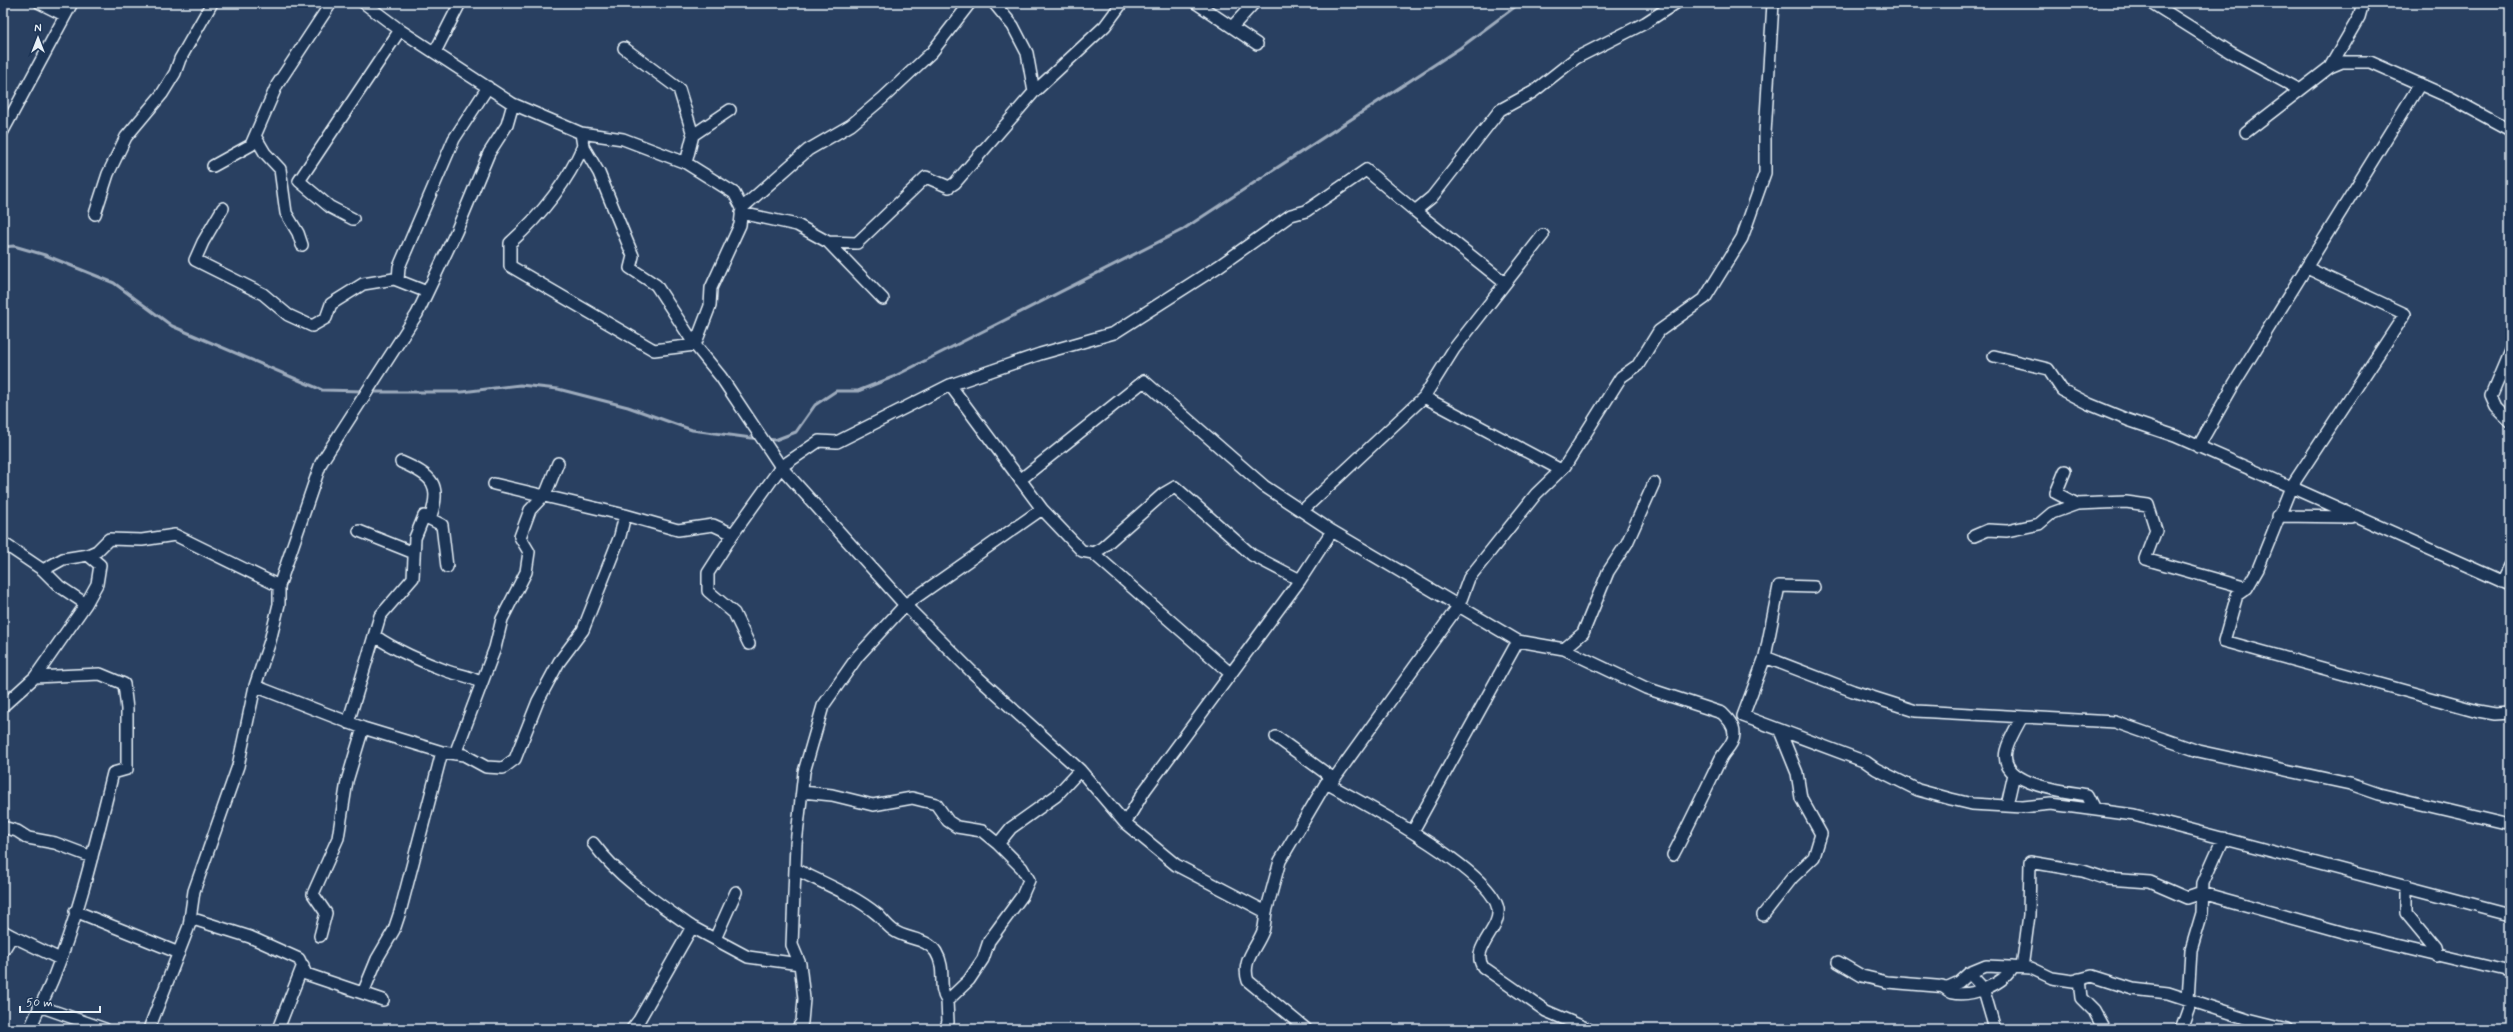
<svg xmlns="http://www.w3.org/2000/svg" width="2513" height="1032" viewBox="0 0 2513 1032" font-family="Mynerve,sans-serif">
  <rect width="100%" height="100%" fill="#294061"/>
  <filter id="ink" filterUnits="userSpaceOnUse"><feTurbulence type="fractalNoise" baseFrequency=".025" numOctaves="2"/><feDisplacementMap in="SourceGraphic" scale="8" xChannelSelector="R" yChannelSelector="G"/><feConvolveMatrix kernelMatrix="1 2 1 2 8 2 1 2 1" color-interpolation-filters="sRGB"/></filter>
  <g filter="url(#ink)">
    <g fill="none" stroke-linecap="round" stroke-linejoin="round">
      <path stroke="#9dabbd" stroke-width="3" d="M3,247L14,246L45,255L114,283L172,326L322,390L363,391
        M371,392H462L520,385L558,389L628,407L692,430L759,439
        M767,439L775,440L796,432L815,405L836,391H858L893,377L1182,230L1460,48L1520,3"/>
      <defs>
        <path id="minor" d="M40,3L64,15
          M364,3L400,30L513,104L581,133L623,139L686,163L734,193L742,208L740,225L711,288L710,306L695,345L721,377L781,467L905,605L972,672L1080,770L1125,823L1176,865L1266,912C1265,918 1265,925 1263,931C1256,949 1241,961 1248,981L1306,1029
          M994,3L1013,26L1027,53L1034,92
          M1196,3L1257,44
          M2152,3L2230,52L2300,90
          M1232,27L1254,3
          M624,48L679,89L693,135
          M435,52L460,3
          M2330,67L2359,17L2363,3
          M3,131L72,3
          M2246,132L2330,67L2342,62H2370L2451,98L2510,130
          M581,133L583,146L599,173L633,256L630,268L656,285L695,345L654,350L510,266V243C540,216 567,183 583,146
          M255,136L265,153L280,169L286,213L298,233L302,245
          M686,163L693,135L730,110
          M213,166L251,145L277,85L331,3
          M223,208L203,242L195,260L263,294L288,315L312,326L326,318L331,304L363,284L394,279L427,292
          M742,208L808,150L851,125L883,98L932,52L970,3
          M1415,211L1505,283
          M741,213L797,225L828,242L857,243L926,177L949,187L955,183L1034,92L1105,26L1122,3
          M95,214L108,174L126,137L162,94L175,73L180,59L212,3
          M353,219L330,207L299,181L400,30
          M828,242L883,299
          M398,280L399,267L454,139L488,87
          M2510,351L2491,396L2496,407L2510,421
          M1994,356L2048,369L2062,390L2089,404L2128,420L2175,436L2291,487L2405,314L2307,268
          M950,385L1042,509L1082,551L1093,553L1102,548L1163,494L1175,487L1252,555L1300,580
          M1424,397L1561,470
          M2198,447L2234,384L2420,84
          M401,462C433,476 442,484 430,519
          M2065,471L2056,493L2077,504L2126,502L2148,505L2156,530L2145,559L2247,588
          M1020,480L1144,381L1264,486L1332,531
          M494,484L625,515
          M1302,511L1424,397L1454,349L1543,235
          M2278,516L2351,517
          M359,531L414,553
          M733,534L708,573V591L734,613L749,644
          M1974,536L1988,530L2007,531L2039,524L2052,513L2077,504
          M3,543L43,570L59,586L86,604
          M1093,553L1231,674
          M43,570L63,559L88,555
          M2502,582L2510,566
          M2510,585L2291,487L2258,569L2247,588L2237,595L2224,641L2478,711L2495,714L2510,713
          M375,636C393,649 425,663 447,671C461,676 467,674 481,683
          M1564,649L1583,633L1608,572L1627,543L1654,483
          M1765,657L1779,586L1814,587
          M255,686L363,728L442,752L464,755L486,767L503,768L515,759L538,701L559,662L583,630L620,536L625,515L678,530L713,525L733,534L781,467L819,441L837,442L950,385L1040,354L1114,333L1219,266L1291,215L1306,211L1366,170L1415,211L1432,197L1500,110L1533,92L1576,58L1645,23L1676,3
          M3,706L35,677L86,604L97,584L100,565L88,555L97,551L109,539L142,540L175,535L279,586
          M2022,717C2016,728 2009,739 2006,751C1998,785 2065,791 2087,795L2094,809
          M348,723L380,616L413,578L415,538L424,516L442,525L447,567
          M1276,737L1334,779
          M455,754L495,648L502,619L526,572L529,552L520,537L530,510L546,493L558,463
          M1326,783C1361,802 1491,870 1498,909C1501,930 1470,948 1483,967L1546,1011L1588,1029
          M802,792L832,795L873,805L912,798L936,804L948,821L957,827L982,831L998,844L1022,868L1029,880L1022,896L989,941L983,959L969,980L947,1001L948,1022L945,1029
          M2007,805L2014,774
          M1125,823L1145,790L1300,580L1332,531L1518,641L1564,649L1646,688L1722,713C1728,719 1734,725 1734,734C1734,744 1725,750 1721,758C1705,791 1690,823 1673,855
          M2510,825L2379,794L2350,784L2198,751L2115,722L1916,711L1853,691L1765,657L1743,716L1866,762L1876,769L1918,790L1951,799L1972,804L2023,807L2051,804L2134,815L2510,914
          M3,827L17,831L28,838L55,843L92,857
          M1413,831L1518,641
          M593,843C619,878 656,902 692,927
          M998,844L1011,828L1056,796L1080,770
          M795,869C823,883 854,895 878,915C883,920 887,926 893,930C906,940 926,937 936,952C947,970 937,986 947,1001
          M2406,886V913L2435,948L2437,956
          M75,911L179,953
          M1266,912L1280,861L1326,783L1334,779L1459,605L1469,578L1536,494L1565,466L1621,377L1638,365L1659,331L1705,298L1742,238L1765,173V133L1773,3
          M1763,915L1792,878L1814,857L1821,834L1801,798L1797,773L1780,731
          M190,918L250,937L299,959L306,974L383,1000
          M3,931L12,936
          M320,936L326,913L313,894L338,838L347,781L363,728
          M715,939L736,892
          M3,951L12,936L60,959
          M1838,962L1862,976L1887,982L1948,987L1959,982L1969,973L1986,966L2031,968L2052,978L2073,981L2092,976L2133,989L2168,993L2248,1019L2288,1029
          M2022,968L2029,915L2030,862L2083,871L2107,879L2150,882L2187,898L2202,893L2346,933L2510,972
          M1969,973L1983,988L1995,1029
          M2079,979L2081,998L2094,1011L2104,1029
          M1942,986C1945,988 1949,992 1953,993C1971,997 2005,984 2012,967
          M363,993L377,959L394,930L400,912L442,752
          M2188,1000L2191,950L2202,913L2203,883L2223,838
          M39,1006L105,1029
          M30,1029C37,1011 47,994 54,976C80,911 96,841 113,773L127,769V709L124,684L100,674L35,677
          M149,1029L189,926L194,891L238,766L255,686L270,641L279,604V586L321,463L417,314L456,232L489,153L507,125L513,104
          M278,1029L303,965
          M632,1029L639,1020L692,927L748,957L800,964
          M797,1029L802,1022L804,999L800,964L792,945L796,844L804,772L823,706L858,656L905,605L1042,509
          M2181,1029L2191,1001"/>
      </defs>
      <use href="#minor" stroke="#e8f1f8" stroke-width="14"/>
      <use href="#minor" stroke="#1d3557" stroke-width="11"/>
    </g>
  </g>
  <rect width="2513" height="1032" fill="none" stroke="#1d3557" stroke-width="16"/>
  <rect x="8" y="8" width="2497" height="1016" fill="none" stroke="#e8f1f8" stroke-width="1.5" filter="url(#ink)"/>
  <g transform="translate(38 38)" stroke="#1d3557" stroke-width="3" paint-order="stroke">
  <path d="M0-3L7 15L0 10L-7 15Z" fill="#e8f1f8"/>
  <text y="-6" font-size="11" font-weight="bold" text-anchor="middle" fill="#e8f1f8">N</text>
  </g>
  <path d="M20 1006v6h80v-6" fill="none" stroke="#e8f1f8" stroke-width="2"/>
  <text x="26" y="1006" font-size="12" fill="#e8f1f8" stroke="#1d3557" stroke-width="3" paint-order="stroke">50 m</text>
</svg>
